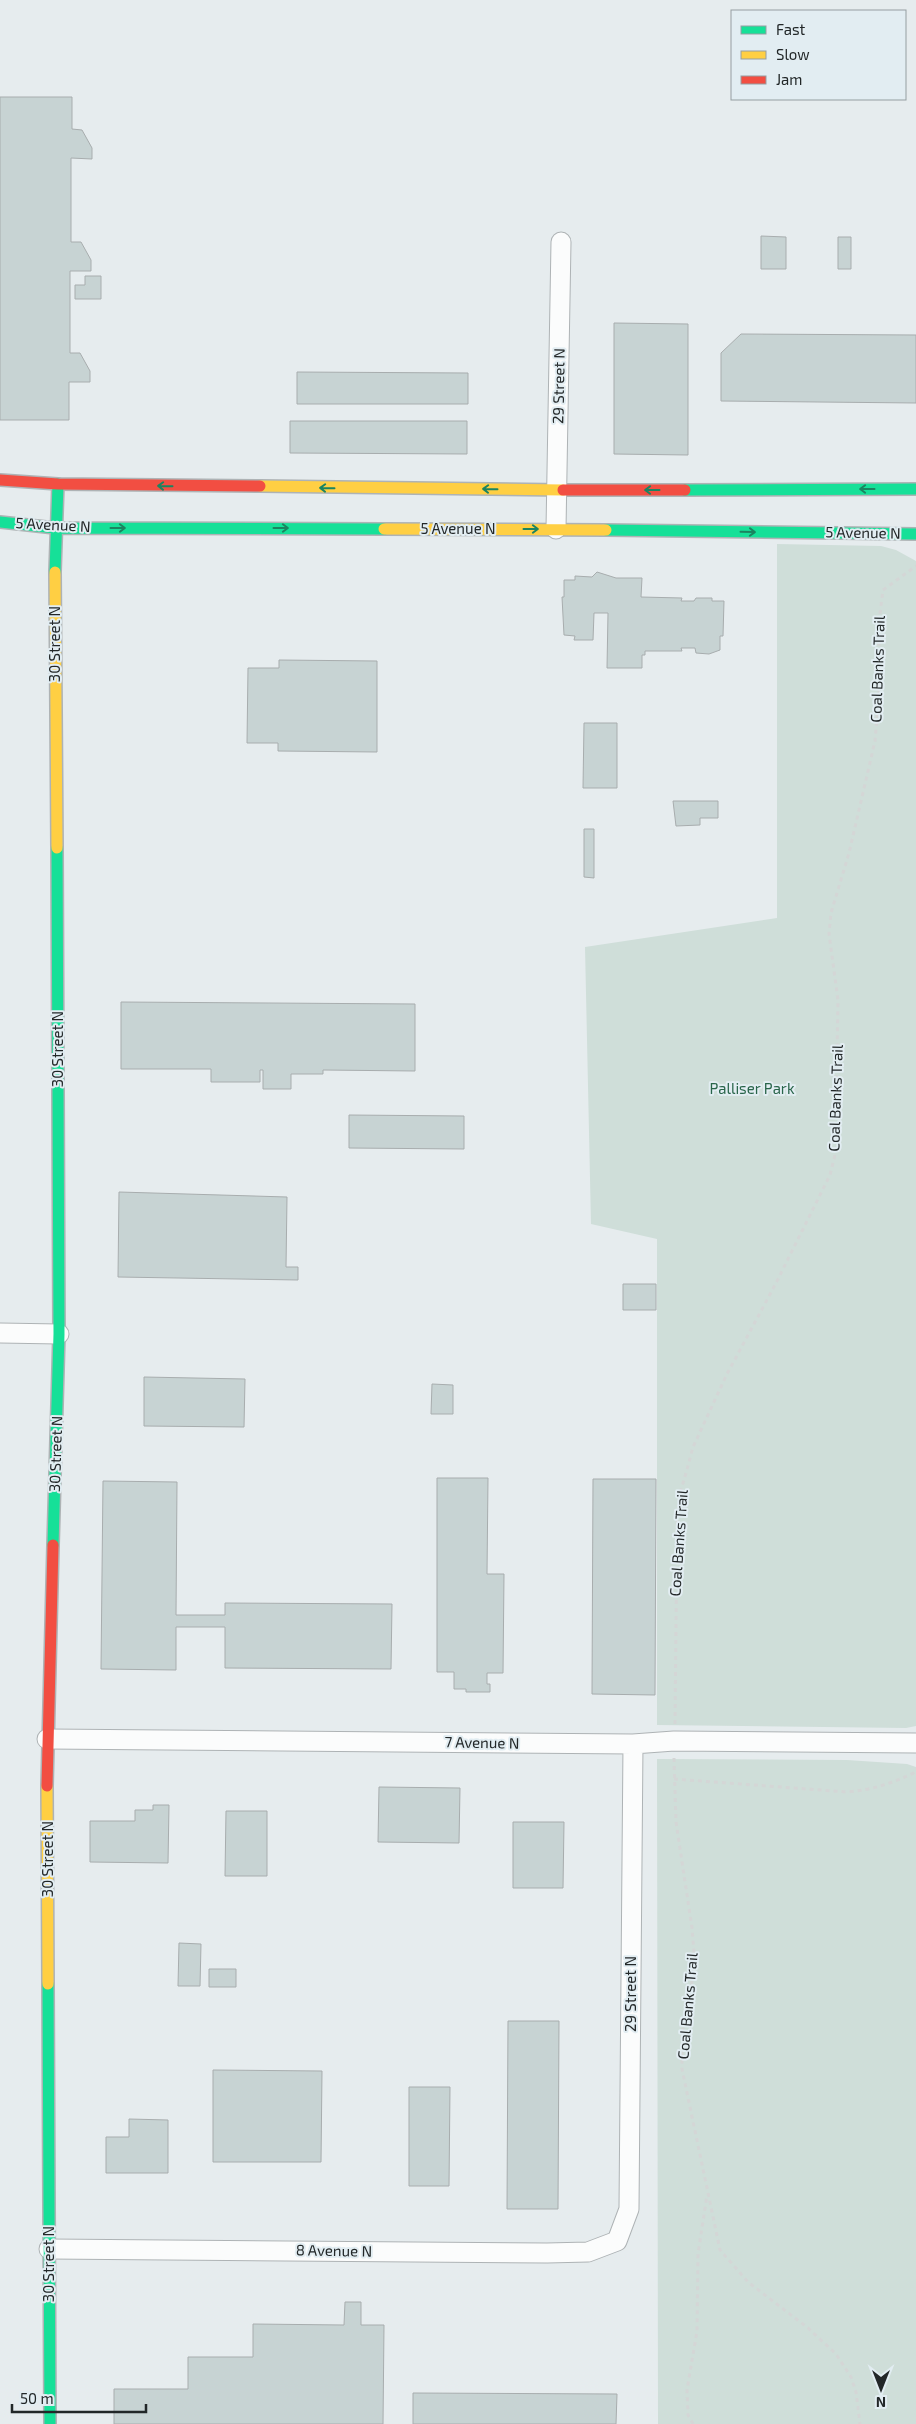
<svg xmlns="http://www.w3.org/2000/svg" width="916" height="2424" viewBox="0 0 916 2424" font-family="'Exo 2',sans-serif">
  <rect width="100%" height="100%" fill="#e6ecee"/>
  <path fill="#cfded9" d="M777,544L881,546L896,550L916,561V1726L906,1728L657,1725V1239L591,1224L585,947L777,918Z
    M657,1759L847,1760L907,1764L916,1767V2424H658Z"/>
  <path fill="#c7d3d3" stroke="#a8adae" d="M0,97H72V129L82,130L92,148V159L71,158V242H81L91,260V271H70V353H80L90,371V382H69V420H0Z
    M761,236L786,237V269H761Z
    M838,237H851V269H838Z
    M85,276H101V299H75V285H85Z
    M614,323L688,324V455L614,454Z
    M741,334L916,335V403L721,401V353Z
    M297,372L468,373V404H297Z
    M290,421H467V454L290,453Z
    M597,572L616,578H642L641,597L682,598L681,601H694L696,598H712V601H724L723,636H720V650L709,654L696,653L695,648H681L682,651H645V655H642V668H607L608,613H594L593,640H574L575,636L564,635L562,597H564V580H575V576L592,577Z
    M279,660L377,661V752L278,751V743H247L248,668H279Z
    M584,723H617V788H583Z
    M673,801H718V818H700V825L676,826Z
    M584,829H594V878L584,877Z
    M121,1002L415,1004V1071L323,1070V1074H291V1089H263V1070H260V1082H211V1069H121Z
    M349,1115L464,1116V1149L349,1148Z
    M119,1192L287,1197L286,1267H298V1280L118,1277Z
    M623,1284H656V1310H623Z
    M144,1377L245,1379L244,1427L144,1426Z
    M432,1384L453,1385V1414H431Z
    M437,1478H488L487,1574H504L503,1673H487V1684H490V1692H466V1689H454V1672H437Z
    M593,1479H656L655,1695L592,1694Z
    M103,1481L177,1482L176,1615H225V1603L392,1604L391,1669L225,1668V1627H176V1670L101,1669Z
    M379,1787L460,1788L459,1843L378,1842Z
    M153,1805H169L168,1863L90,1862V1821H135V1810H153Z
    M226,1811H267V1876H225Z
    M513,1822H564L563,1888H513Z
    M179,1943L201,1944L200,1986H178Z
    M209,1969H236V1987H209Z
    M508,2021H559L558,2209H507Z
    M213,2070L322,2071L321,2162H213Z
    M409,2087H450L449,2186H409Z
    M129,2119L168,2120V2173H106V2137H129Z
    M345,2302H361V2325H384L383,2424H114V2389H188V2357H253V2324L344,2325Z
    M413,2393L617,2394L616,2424H413Z"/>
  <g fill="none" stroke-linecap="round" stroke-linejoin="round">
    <defs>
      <path id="street" d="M556,529L561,242
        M0,1333L59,1334
        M47,1739L633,1744L674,1741L916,1743
        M49,2249L547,2253L588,2252L617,2241L629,2209L633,1744"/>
      <path id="fast" d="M685,490L916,489
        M0,522L55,528L384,529
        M606,530L916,534
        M55,572L58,484
        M53,1545L59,1334L57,848
        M48,1984L50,2424"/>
      <path id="slow" d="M260,486L563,490
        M384,529L606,530
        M55,572L57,848
        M47,1786L48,1984"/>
      <path id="jam" d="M0,480L58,484L260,486
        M563,490H685
        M47,1786L53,1545"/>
    </defs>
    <use href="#street" stroke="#aeb3b5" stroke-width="21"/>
    <use href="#fast" stroke="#aeb3b5" stroke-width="14"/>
    <use href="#slow" stroke="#aeb3b5" stroke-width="14"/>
    <use href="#jam" stroke="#aeb3b5" stroke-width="14"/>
    <path stroke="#d4d6d6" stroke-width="3" stroke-dasharray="4 4" stroke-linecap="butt" d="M675,1724L677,1525L680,1493L686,1473L693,1447L727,1374L775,1285L830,1175L835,1155L838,1000L829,934L831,913L849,853L875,741L879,694V621L883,590L916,566
      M674,1758L676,1822L692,1928L694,1953L693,1976L682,2035V2069L720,2250L748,2282L808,2328L836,2354L851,2377L856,2392L860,2424
      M674,1779L847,1792C873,1790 892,1783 916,1772
      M693,2424L688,2415L687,2390L697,2331L698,2254L707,2195"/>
    <use href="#street" stroke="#fbfcfc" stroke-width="19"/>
    <use href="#fast" stroke="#16e098" stroke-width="11"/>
    <use href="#slow" stroke="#ffcf43" stroke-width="11"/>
    <use href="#jam" stroke="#f24e42" stroke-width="11"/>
  </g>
  <defs><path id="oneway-shaft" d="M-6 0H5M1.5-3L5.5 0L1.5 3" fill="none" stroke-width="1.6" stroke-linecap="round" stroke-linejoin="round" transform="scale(1.25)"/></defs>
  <g stroke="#1c8460">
    <use href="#oneway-shaft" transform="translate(165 486) rotate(-179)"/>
    <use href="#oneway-shaft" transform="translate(327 488) rotate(-179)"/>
    <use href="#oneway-shaft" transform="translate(490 489) rotate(-179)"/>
    <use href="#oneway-shaft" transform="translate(867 489) rotate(180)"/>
    <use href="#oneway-shaft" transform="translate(652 490) rotate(180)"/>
    <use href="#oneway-shaft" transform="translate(118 528)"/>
    <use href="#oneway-shaft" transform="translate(281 528)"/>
    <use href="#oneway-shaft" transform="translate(531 529)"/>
    <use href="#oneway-shaft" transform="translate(748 532) rotate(1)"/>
  </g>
  <g text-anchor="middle" stroke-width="4" stroke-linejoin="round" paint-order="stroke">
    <g font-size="15" fill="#222728" stroke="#e2edf2">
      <text transform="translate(559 386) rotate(-89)" y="5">29 Street N</text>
      <text transform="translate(53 525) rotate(3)" y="5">5 Avenue N</text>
      <text x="458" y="534">5 Avenue N</text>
      <text transform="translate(863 533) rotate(1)" y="5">5 Avenue N</text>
      <text transform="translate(55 644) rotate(-90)" y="5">30 Street N</text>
      <text transform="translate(878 669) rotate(-88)" y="5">Coal Banks Trail</text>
      <text transform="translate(58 1049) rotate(-90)" y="5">30 Street N</text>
      <text transform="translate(836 1098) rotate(-88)" y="5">Coal Banks Trail</text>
      <text transform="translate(56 1454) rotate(-88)" y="5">30 Street N</text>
      <text transform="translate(679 1543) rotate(-86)" y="5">Coal Banks Trail</text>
      <text transform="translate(482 1743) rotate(1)" y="5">7 Avenue N</text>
      <text transform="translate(48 1859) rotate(-90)" y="5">30 Street N</text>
      <text transform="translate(631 1994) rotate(-90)" y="5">29 Street N</text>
      <text transform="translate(688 2006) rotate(-85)" y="5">Coal Banks Trail</text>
      <text transform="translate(334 2251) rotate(1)" y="5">8 Avenue N</text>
      <text transform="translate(49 2264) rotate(-90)" y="5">30 Street N</text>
    </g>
    <g font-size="15" fill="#29654a" stroke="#e2edf2">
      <text x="752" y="1094">Palliser Park</text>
    </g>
  </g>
  <rect x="731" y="10" width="175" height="90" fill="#e2edf2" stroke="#959ea1"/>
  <rect x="741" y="26" width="25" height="8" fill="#16e098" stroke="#959ea1"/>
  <text x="776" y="35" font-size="15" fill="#222728">Fast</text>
  <rect x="741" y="51" width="25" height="8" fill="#ffcf43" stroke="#959ea1"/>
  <text x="776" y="60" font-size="15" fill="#222728">Slow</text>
  <rect x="741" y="76" width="25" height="8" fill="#f24e42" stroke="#959ea1"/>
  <text x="776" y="85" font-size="15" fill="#222728">Jam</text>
  <g transform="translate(881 2389) rotate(180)" stroke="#e2edf2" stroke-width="4" paint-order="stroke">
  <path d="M0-4L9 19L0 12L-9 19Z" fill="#222728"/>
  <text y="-8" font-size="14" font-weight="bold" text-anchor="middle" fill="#222728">N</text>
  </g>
  <path d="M12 2404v8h134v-8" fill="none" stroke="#222728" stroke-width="2.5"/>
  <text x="20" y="2404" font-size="15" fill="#222728" stroke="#e2edf2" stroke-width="4" paint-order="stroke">50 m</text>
</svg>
